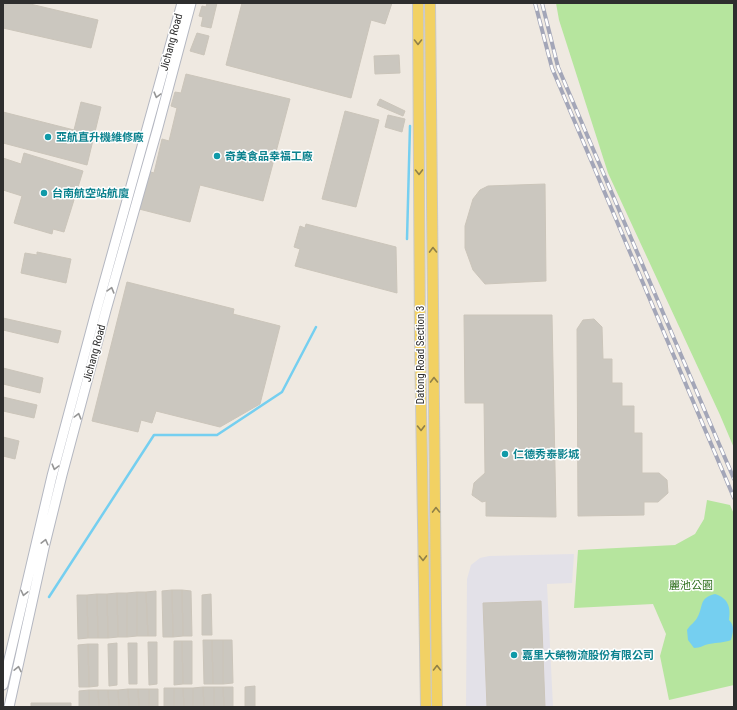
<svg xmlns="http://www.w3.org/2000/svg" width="737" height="710" viewBox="0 0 737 710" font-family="'Roboto Condensed','Noto Sans TC',sans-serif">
  <rect width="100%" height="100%" fill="#efe9e1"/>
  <path fill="#e3e1e8" d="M574,554L572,583L547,584L553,707H466L467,579L471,565L480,558L489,556Z"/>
  <path fill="#b6e59e" d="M556,3H734V448L720,415L608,173L559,20Z
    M707,500L730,505L734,514V685L669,700L660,656L666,634L653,604L574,608L578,550L675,545L695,534L704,519Z"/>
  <path fill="#75cff0" d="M715,594C728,598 731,607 729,620C735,626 733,632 731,640C724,643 718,642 709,644C703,645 701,648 694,648L688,640L687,630C690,625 695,622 697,618C704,607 698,598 715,594Z"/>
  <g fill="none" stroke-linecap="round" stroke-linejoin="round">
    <path stroke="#75cff0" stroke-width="2.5" d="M407,239L410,126
      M49,597L154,435H217L282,392L316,327"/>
  </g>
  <path fill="#cbc7bf" stroke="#cbc5ba" d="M3,3H26L98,20L91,48L3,28Z
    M207,3H217L211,28L201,26L203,17L199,16L202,6L206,7Z
    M242,3H392L385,24L371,20L351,98L226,65Z
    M197,33L209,36L204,55L190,51Z
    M399,55L400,73L375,74L374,56Z
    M186,74L290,99L263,201L200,185L190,222L139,209L148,171L154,173L162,139L169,141L177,108L171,106L175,92L181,93Z
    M380,99L405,111L403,116L377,105Z
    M81,102L101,107L87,165L3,143V112L74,130Z
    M345,111L379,120L356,207L322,199Z
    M388,115L405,119L402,132L385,127Z
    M24,153L83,171L64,232L53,229L52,234L14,223L22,196L3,190V158L21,164Z
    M545,184L546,281L485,284L473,270L465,248V226L473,199L480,190L488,186Z
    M306,224L396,247L397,293L295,266L300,249L294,247L300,226L305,228Z
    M37,252L71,259L66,283L21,273L25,253L37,255Z
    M127,282L234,309L233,314L280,326L260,404L220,427L156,411L152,423L141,420L138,432L92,421Z
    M464,315H552L556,517L486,516V501L482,502L472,495L474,483L485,473L484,403H465Z
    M3,318L61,331L58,343L3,330Z
    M594,319L602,327L603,359H612V383H622V406H634V433H642V473H659L667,480L668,493L658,502H644V515L578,516L577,329L583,320Z
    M3,368L43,378L40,393L3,384Z
    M3,397L37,405L34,418L3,411Z
    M3,437L19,441L15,459L3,456Z
    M172,590H182L183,636L173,637Z
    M172,590L173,637H163L162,591Z
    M182,590L191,591L192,636H183Z
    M156,591V636H148L146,592Z
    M137,592H146L148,636H137Z
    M137,592V636L127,637V593Z
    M117,593H127V637H118Z
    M117,593L118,637L108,638L107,594Z
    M97,594H107L108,638H98Z
    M97,594L98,638H88L87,595Z
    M211,594L212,635H202V595Z
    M77,595H87L88,638L78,639Z
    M541,601L545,707H487L483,603Z
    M203,640H212L213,684H204Z
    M212,640H223V684H213Z
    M223,640H232L233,683L223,684Z
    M174,641H182L183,684L174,685Z
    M182,641H192V684H183Z
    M148,642H157V684L149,685Z
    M117,643V685L109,686L108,644Z
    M128,643H137V684H129Z
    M88,644L89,687H79L78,645Z
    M88,644H98V686L89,687Z
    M255,686V707H245V687Z
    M203,687L204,707H193V688Z
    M203,687H214V707H204Z
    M214,687H223L224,707H214Z
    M223,687H233V707H224Z
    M164,688H174V707H164Z
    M174,688H183L184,707H174Z
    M183,688H193V707H184Z
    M128,689L129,707H119L118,690Z
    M128,689H138L139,707H129Z
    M138,689H149V707H139Z
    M149,689H158V707H149Z
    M89,690V707H79V691Z
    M89,690H98L99,707H89Z
    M98,690H108L109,707H99Z
    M108,690H118L119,707H109Z
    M31,703H71V707H31Z"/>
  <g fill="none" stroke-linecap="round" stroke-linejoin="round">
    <defs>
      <path id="secondary" d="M3,685L52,476L97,308L182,3
        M9,707L44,548L62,475L106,310L158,127L191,3"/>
      <path id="primary" d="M418,3L420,342L426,707
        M430,3L437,707"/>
    </defs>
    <use href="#secondary" stroke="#b4b7c1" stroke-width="11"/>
    <use href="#primary" stroke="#c9c9c9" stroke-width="12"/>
    <use href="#secondary" stroke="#fff" stroke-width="9"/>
    <use href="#primary" stroke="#f2d163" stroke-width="10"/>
    <defs>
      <path id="rail" d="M535,3L552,68L734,498
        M542,3L558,67L734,479"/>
    </defs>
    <use href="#rail" stroke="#a3a6b8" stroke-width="4"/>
    <use href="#rail" stroke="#fff" stroke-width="2.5" stroke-dasharray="8" stroke-linecap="butt"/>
  </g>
  <defs><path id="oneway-chevron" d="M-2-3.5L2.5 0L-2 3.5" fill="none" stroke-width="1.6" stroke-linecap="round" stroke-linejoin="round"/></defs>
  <g stroke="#908048">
    <use href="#oneway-chevron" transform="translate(418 42) rotate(90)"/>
    <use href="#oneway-chevron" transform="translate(419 172) rotate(89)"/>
    <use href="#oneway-chevron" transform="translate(433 250) rotate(-91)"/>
    <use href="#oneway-chevron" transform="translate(434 380) rotate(-91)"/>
    <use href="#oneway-chevron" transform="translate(421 428) rotate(89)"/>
    <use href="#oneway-chevron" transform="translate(436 510) rotate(-91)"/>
    <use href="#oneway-chevron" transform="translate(423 558) rotate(89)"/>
    <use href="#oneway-chevron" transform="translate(437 668) rotate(-90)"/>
  </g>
  <g stroke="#969696">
    <use href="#oneway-chevron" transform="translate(157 95) rotate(105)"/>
    <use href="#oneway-chevron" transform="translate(111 290) rotate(-74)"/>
    <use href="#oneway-chevron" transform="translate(78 416) rotate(-75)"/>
    <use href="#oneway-chevron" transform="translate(55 467) rotate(105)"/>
    <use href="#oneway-chevron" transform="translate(45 542) rotate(-76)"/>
    <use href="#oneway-chevron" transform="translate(24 593) rotate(103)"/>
    <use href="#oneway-chevron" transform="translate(18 669) rotate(-78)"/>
  </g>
  <g fill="#0f9aa8" stroke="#fff" stroke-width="1.5">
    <circle cx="48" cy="137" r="4"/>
    <circle cx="217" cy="156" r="4"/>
    <circle cx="44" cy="193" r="4"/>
    <circle cx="505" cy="454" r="4"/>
    <circle cx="514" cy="655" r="4"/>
  </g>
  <g text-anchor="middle" stroke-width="3" stroke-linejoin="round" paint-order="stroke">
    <g font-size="11" fill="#2e2e2e" stroke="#fff">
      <text transform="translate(171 42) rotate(-75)" y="4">Jichang Road</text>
      <text transform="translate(94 353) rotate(-75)" y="4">Jichang Road</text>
      <text transform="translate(420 355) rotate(-90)" y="4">Datong Road Section 3</text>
    </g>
    <g font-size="11" font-weight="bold" fill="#0d838f" stroke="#fff" text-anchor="start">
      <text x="56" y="141">亞航直升機維修廠</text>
      <text x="225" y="160">奇美食品幸福工廠</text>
      <text x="52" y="197">台南航空站航廈</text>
      <text x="513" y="458">仁德秀泰影城</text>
      <text x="522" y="659">嘉里大榮物流股份有限公司</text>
    </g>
    <g font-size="11" fill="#2c6e1b" stroke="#fff">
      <text x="691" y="589">麗池公園</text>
    </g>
  </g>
  <rect width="737" height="710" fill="none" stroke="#2e2e2e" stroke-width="8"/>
</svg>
